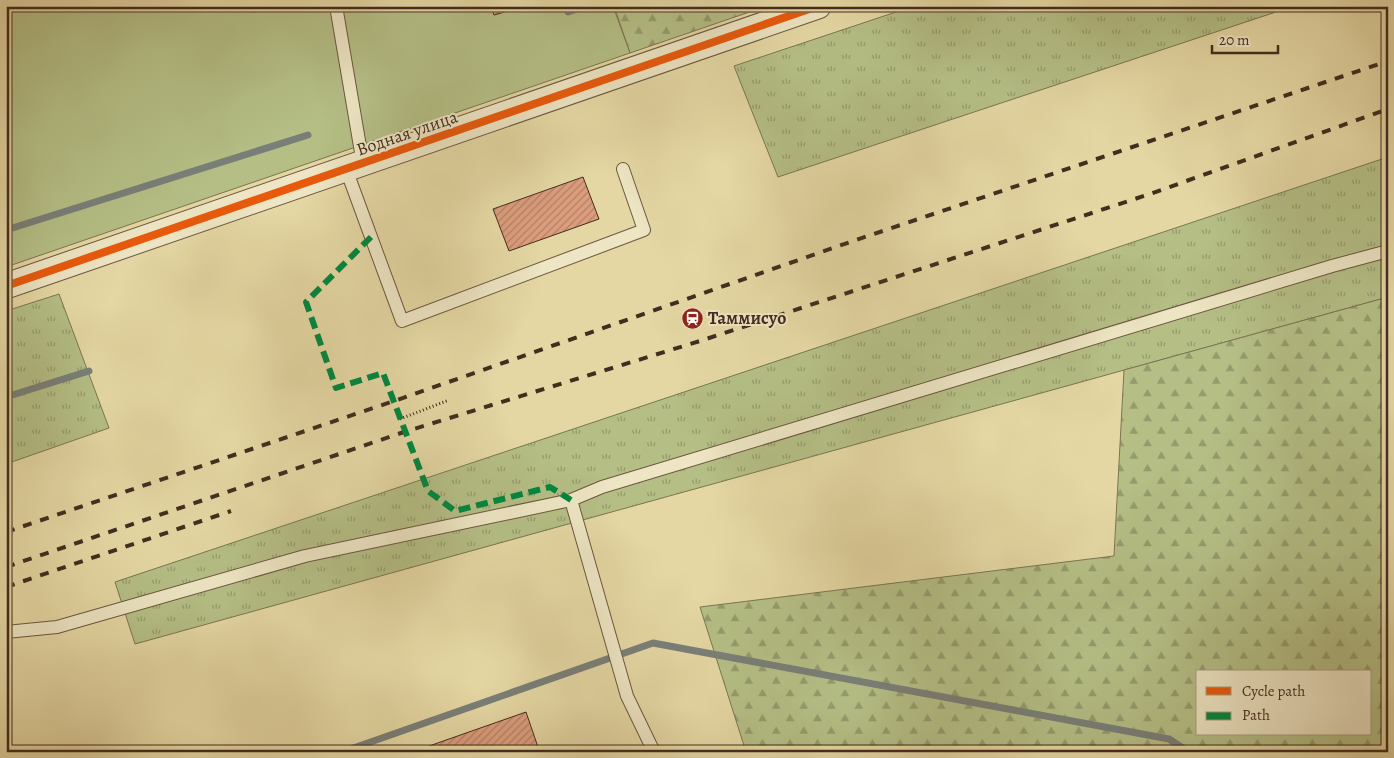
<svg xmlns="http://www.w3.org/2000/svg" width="1394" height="758" viewBox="0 0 1394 758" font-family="Alegreya,serif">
  <defs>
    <pattern id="grass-tufts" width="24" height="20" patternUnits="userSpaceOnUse" patternTransform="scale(1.25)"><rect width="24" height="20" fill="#b4be85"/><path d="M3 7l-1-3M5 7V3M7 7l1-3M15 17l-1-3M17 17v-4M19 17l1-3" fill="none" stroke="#949b6c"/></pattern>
    <pattern id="forest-firs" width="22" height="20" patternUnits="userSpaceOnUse" patternTransform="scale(1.25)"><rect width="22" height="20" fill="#b4be85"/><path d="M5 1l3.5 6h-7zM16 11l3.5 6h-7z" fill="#949b6c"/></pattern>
    <pattern id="building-hatch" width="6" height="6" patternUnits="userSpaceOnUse" patternTransform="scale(1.25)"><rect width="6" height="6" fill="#db9d7c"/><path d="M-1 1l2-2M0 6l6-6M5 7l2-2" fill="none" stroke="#b38065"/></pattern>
  </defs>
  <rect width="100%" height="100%" fill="#e4d7a3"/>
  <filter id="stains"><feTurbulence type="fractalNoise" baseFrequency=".004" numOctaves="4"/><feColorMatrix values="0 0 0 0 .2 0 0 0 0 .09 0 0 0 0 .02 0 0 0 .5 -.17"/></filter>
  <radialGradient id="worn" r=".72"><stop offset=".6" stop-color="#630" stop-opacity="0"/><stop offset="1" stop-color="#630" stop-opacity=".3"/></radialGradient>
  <path fill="url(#grass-tufts)" stroke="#7c7552" d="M914,6H1294L778,177L734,66Z
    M1388,157V297L135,644L115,582Z
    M59,294L109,428L6,464V311Z"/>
  <path fill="url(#forest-firs)" stroke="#7c7552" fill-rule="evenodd" d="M614,6H767L630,53Z
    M1388,297V752H746L700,607L1114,556L1124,370ZM1198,672H1370V734H1198Z"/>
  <path fill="#b4be85" stroke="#7c7552" d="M6,6H613L630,53L6,267Z"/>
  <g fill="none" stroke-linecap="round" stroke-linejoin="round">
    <path stroke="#797f78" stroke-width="7" d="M568,12L586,6
      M6,230L308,135
      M6,397L89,371
      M342,752L653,643L1169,739L1189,752"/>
  </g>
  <path fill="url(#building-hatch)" stroke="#442c1f" d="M253,6H286V7L254,12Z
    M491,6H514L515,9L494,15Z
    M583,177L599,219L509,251L493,209Z
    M526,712L539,750L534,752H412Z"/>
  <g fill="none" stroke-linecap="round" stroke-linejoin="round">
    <defs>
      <path id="lane" d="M336,6L363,164
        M346,169L402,321L644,230L623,169
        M571,500L627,696L654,752
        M6,632L57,627L305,556L571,500L602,487L1332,266L1388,251"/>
      <path id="street" d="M6,286L818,6"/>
    </defs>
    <use href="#lane" stroke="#6c5740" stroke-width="14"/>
    <use href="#street" stroke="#6c5740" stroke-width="27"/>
    <path stroke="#442c1f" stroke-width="3" stroke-dasharray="1 2.5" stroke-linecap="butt" d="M400,419L449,400"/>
    <use href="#lane" stroke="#ede5c3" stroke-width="12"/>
    <use href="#street" stroke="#ede5c3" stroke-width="25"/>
    <path stroke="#442c1f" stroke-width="4" stroke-dasharray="9 9" stroke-linecap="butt" d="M6,532L394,401L853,241L1388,61
      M6,567L404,432L700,341L1150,194L1388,109
      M6,587L231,511"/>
    <path stroke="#00873e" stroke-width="6" stroke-dasharray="12 6" stroke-linecap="butt" d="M371,237L306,302L336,388L383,373L428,491L455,511L550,487L571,500"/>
    <defs>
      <path id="cycleway" d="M6,286L818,6"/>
    </defs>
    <use href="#cycleway" stroke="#ede5c3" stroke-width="11"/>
    <use href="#cycleway" stroke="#e8590c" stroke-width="8"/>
  </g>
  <defs>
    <symbol id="station-disc" viewBox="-11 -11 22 22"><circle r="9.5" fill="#8f2418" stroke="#ede5c3"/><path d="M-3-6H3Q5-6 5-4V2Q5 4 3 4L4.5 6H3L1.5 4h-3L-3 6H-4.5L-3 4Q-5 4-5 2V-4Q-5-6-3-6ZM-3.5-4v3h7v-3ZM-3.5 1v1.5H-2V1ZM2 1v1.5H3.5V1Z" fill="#fff"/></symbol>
  </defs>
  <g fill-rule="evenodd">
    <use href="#station-disc" x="680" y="306" width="25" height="25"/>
  </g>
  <g text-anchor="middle" stroke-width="4" stroke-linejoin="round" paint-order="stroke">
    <g font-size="18" fill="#442c1f" stroke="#ede5c3">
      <text transform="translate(407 133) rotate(-19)" y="6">Водная улица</text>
    </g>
    <g font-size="18" font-weight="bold" fill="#442c1f" stroke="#ede5c3" text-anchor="start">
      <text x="708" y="324">Таммисуо</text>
    </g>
  </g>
  <rect width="1394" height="758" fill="none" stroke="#e4d7a3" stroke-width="25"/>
  <rect x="8" y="8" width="1379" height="743" fill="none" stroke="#442c1f" stroke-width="2.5"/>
  <rect x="12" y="12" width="1369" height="733" fill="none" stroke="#442c1f"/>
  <rect x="1196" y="670" width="175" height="65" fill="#ede5c3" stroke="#a99b81"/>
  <rect x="1206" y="687" width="25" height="8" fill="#e8590c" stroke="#a99b81"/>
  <text x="1242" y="696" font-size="15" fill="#442c1f">Cycle path</text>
  <rect x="1206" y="712" width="25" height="8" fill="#00873e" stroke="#a99b81"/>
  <text x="1242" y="720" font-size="15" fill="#442c1f">Path</text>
  <path d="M1212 45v8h66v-8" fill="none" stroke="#442c1f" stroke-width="2.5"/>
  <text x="1219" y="45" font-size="15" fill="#442c1f" stroke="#ede5c3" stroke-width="4" paint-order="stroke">20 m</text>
  <rect width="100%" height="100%" filter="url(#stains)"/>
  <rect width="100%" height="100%" fill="url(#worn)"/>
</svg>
